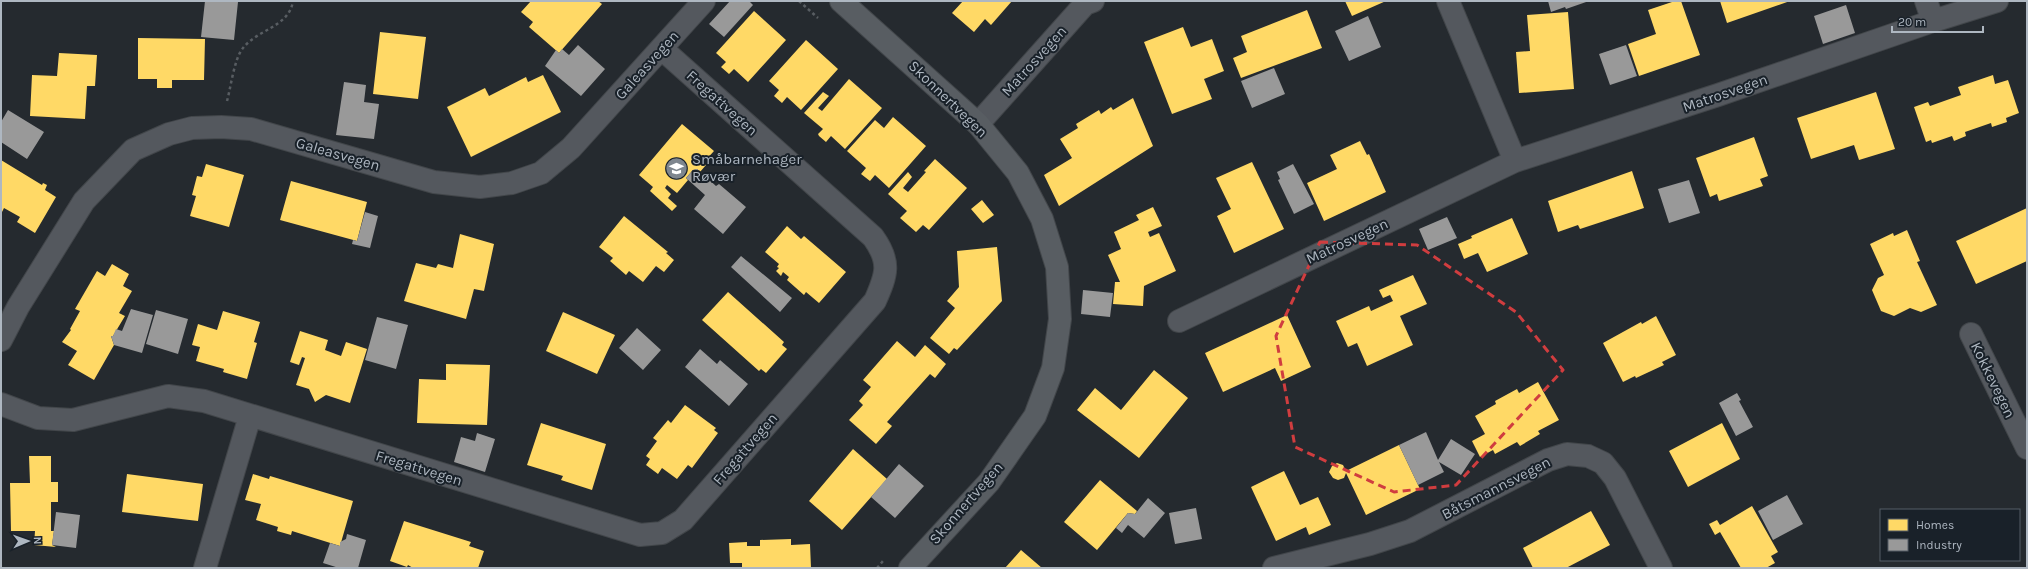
<svg xmlns="http://www.w3.org/2000/svg" width="2028" height="569" viewBox="0 0 2028 569" font-family="Karla,sans-serif">
  <rect width="100%" height="100%" fill="#252a2f"/>
  <path fill="#ffd966" d="M531,1H598L602,4L559,53L529,27L533,22L521,12Z
    M963,1H1012L991,25L985,19L974,32L952,13Z
    M1345,1H1386L1352,16Z
    M1675,1H1681L1700,55L1639,76L1628,44L1656,34L1648,10Z
    M1720,1H1790L1727,23Z
    M1307,10L1322,48L1241,78L1233,58L1247,52L1241,36Z
    M754,11L786,40L748,82L734,69L729,74L721,67L726,62L716,53Z
    M1568,12L1574,89L1519,93L1516,52L1530,51L1527,15Z
    M1183,27L1191,47L1212,39L1224,71L1204,79L1212,99L1172,114L1144,42Z
    M380,32L426,37L418,99L373,94Z
    M138,38L205,39L204,80H172V88H157V79H138Z
    M806,40L838,69L801,110L787,97L782,103L774,96L779,90L769,81Z
    M59,53L97,55L95,86H87L85,119L30,116L32,75L57,76Z
    M543,75L561,112L471,157L447,107L485,88L489,96L526,77L528,82Z
    M1993,75L1995,84L2008,80L2019,113L2006,118L2007,122L1992,127L1991,123L1965,132L1966,136L1954,141L1952,136L1932,143L1931,140L1926,142L1914,107L1928,102L1930,106L1961,95L1958,87Z
    M849,79L882,108L845,149L831,136L826,142L819,136L818,134L823,129L804,113L823,92L829,96L818,108L822,111Z
    M1876,92L1895,149L1859,160L1854,145L1811,159L1797,118Z
    M1133,98L1153,146L1059,206L1044,175L1072,158L1060,139L1078,128L1076,124L1099,110L1101,114L1111,107L1113,110Z
    M893,117L926,146L889,188L875,175L870,181L861,174L866,168L847,151L875,120L884,128Z
    M682,124L714,151L703,163L706,165L700,172L697,169L693,170L686,178L688,180L677,193L667,185L665,188L671,194L668,198L677,206L672,211L650,191L653,187L639,175Z
    M1754,137L1768,176L1760,179L1763,186L1719,201L1717,194L1710,197L1696,158Z
    M1360,141L1367,155L1369,154L1386,192L1324,221L1307,183L1337,169L1330,155Z
    M935,159L967,188L929,230L923,225L916,232L900,218L907,211L888,194L908,172L912,177L903,188L908,192L926,172L924,171Z
    M1,160L42,185L43,183L47,185L45,190L56,197L35,233L17,222L20,217L4,208L1,214Z
    M1252,162L1284,229L1234,253L1217,216L1231,209L1216,178Z
    M206,164L244,175L229,227L190,216L196,196L192,195L197,176L202,177Z
    M1632,171L1644,208L1580,229L1578,225L1558,232L1548,201Z
    M291,181L367,202L357,241L280,220Z
    M982,200L994,215L983,223L971,209Z
    M1153,207L1162,226L1148,232L1150,237L1159,233L1176,271L1144,286L1143,306L1113,304L1115,282H1120L1108,255L1121,249L1114,232L1139,220L1136,215Z
    M2027,208V261L1976,284L1956,241Z
    M624,216L668,252L666,253L674,260L664,272L656,266L643,282L629,271L626,275L610,261L613,258L599,247Z
    M1512,218L1528,254L1487,272L1478,253L1464,259L1458,244L1472,238L1471,236Z
    M787,226L801,239L804,236L846,272L819,303L806,292L804,295L787,280L789,277L783,272L781,276L776,271L779,268L777,267L779,264L765,252Z
    M1907,230L1920,261L1917,262L1937,305L1921,312L1910,308L1894,316L1881,311L1872,290L1878,278L1884,275L1870,244L1893,233L1894,236Z
    M460,234L494,244L484,291L474,289L466,319L404,301L416,263L436,268L438,264L453,268Z
    M997,247L1002,301L957,350L954,348L949,354L930,338L955,308L947,301L959,287L957,251Z
    M112,264L129,274L123,286L132,291L119,313L125,316L113,336H111L114,345L94,380L68,365L77,351L62,342L71,330L70,329L80,311L75,309L97,271L105,276Z
    M1413,275L1427,304L1400,316L1413,345L1367,366L1357,343L1348,347L1336,321L1369,306L1371,311L1393,301L1390,295L1383,298L1379,290Z
    M728,292L784,342L782,345L787,349L766,373L761,369L759,371L702,320Z
    M223,311L260,322L254,342L257,343L247,379L223,372L224,369L196,361L200,347L192,345L198,324L217,330Z
    M563,312L615,335L597,374L546,351Z
    M1287,315L1311,367L1281,381L1275,368L1223,392L1205,353Z
    M1656,316L1676,355L1662,362L1664,365L1636,378L1635,376L1623,382L1603,343L1641,322L1642,324Z
    M300,331L328,340L325,350L341,356L346,342L367,349L350,403L326,395L315,402L309,389L296,385L305,358L302,357L299,365L290,362Z
    M897,341L915,357L925,345L946,364L935,378L930,374L887,422L892,426L876,444L849,420L863,405L859,401L871,387L863,380Z
    M446,364L490,365L487,425L417,423L419,379L446,380Z
    M1154,370L1188,398L1139,458L1077,410L1095,388L1121,410Z
    M1538,382L1559,420L1538,431L1540,434L1520,446L1517,442L1495,454L1493,450L1480,457L1472,441L1485,434L1475,416L1496,404L1495,401L1517,389L1519,393Z
    M685,405L716,428L714,430L718,433L692,468L688,465L677,479L662,468L658,474L646,465L650,459L646,456L657,441L653,438L668,420L671,423Z
    M541,423L606,444L592,490L561,480L563,476L527,465Z
    M1722,423L1740,459L1688,487L1669,451Z
    M1399,445L1420,489L1366,515L1346,473L1344,478L1338,480L1333,478L1329,472L1332,466L1337,463L1343,465L1346,471Z
    M853,449L887,479L842,530L809,501Z
    M29,456H51V482H58V502H51V531H54L52,545L56,547L34,545L35,531H11L10,483H30Z
    M1284,471L1300,505L1318,497L1331,525L1309,535L1306,527L1276,541L1251,487Z
    M127,474L203,484L198,521L122,512Z
    M253,474L269,479L270,476L353,501L340,546L292,531L291,535L277,531L278,527L256,520L261,504L245,500Z
    M1100,480L1137,511L1135,514L1128,513L1097,550L1064,522Z
    M1752,506L1778,552L1771,556L1775,563L1766,568H1741L1720,532L1715,535L1709,524L1717,520L1720,525Z
    M1591,511L1610,545L1566,568H1533L1523,548Z
    M404,521L471,542L469,546L484,551L478,568H413L408,565L407,567L390,561Z
    M791,539V545L810,544L811,568H742V563H730L729,543L747,542V546H760V540Z
    M1021,550L1042,568H1005Z"/>
  <path fill="#999" d="M205,1L238,2L234,40L201,37Z
    M730,1H749L753,5L724,37L709,24Z
    M1548,1H1589L1566,9L1565,7L1551,12Z
    M1846,5L1855,33L1823,44L1814,16Z
    M1368,16L1381,47L1349,61L1335,31Z
    M578,45L605,69L581,96L545,66L556,50L559,53L562,49L569,55Z
    M1626,45L1637,76L1610,85L1599,54Z
    M1274,68L1285,94L1252,108L1241,81Z
    M344,82L366,85L364,102L379,104L374,139L336,135Z
    M8,110L44,132L27,159L1,142V122Z
    M1293,164L1314,204L1294,214L1278,180L1280,179L1277,172Z
    M697,169L716,186L719,184L746,207L723,234L694,209L705,195L686,178L693,170Z
    M1689,180L1700,213L1669,223L1658,189Z
    M365,212L378,216L370,248L352,244L353,240L357,241Z
    M1447,217L1457,238L1428,250L1419,229Z
    M741,256L792,298L780,312L731,267Z
    M1083,290L1113,293L1110,317L1081,314Z
    M131,309L153,315L142,353L114,345L111,336H113L116,329L122,331Z
    M156,310L188,319L178,354L146,344Z
    M377,317L408,325L396,369L365,360Z
    M637,328L661,350L643,370L619,348Z
    M700,349L717,364L720,360L748,384L729,406L685,367Z
    M1737,393L1741,400L1739,401L1753,427L1736,436L1719,403Z
    M1426,432L1438,460L1451,439L1475,454L1461,475L1439,462L1444,472L1418,485L1399,445Z
    M477,433L495,439L485,472L454,462L461,437L475,441Z
    M899,464L924,486L895,518L871,497Z
    M1787,495L1803,524L1773,540L1758,511Z
    M1148,498L1165,513L1144,538L1128,525L1122,533L1116,528L1128,513L1135,514Z
    M1196,508L1202,539L1175,544L1169,513Z
    M56,512L80,515L76,548L52,545Z
    M347,534L366,540L358,568H339L323,563L330,543L340,546V542L346,539Z"/>
  <g fill="none" stroke-linecap="round" stroke-linejoin="round">
    <defs>
      <path id="street" d="M1448,1L1515,161L1718,95L1933,21L1997,1
        M1926,1L1933,21
        M978,124L1085,4L1093,1
        M1179,321L1515,161
        M1971,334L2027,448
        M1,340L18,307L84,201L133,150L169,134L192,128L221,127L251,129L434,182L480,187L512,183L541,173L571,148L704,1
        M1,404L38,418L73,420L168,396L204,401L640,535L662,533L683,520L875,301C887,274 891,262 873,237L662,49
        M205,568L250,416
        M1274,568L1370,544L1410,531L1548,460L1567,454L1588,456L1603,463L1615,478L1661,568"/>
      <path id="secondary" d="M841,1L978,124L1018,173L1042,219L1057,267L1060,319L1053,368L1035,416L989,482L910,568"/>
    </defs>
    <use href="#street" stroke="#42464a" stroke-width="24"/>
    <use href="#secondary" stroke="#42464a" stroke-width="24"/>
    <path stroke="#585d62" stroke-width="2.5" stroke-dasharray="3 3" stroke-linecap="butt" d="M799,1L818,18
      M227,101C231,87 234,59 243,48C258,29 289,27 293,1
      M877,568L883,561"/>
    <use href="#street" stroke="#54585e" stroke-width="22"/>
    <use href="#secondary" stroke="#585d62" stroke-width="22"/>
  </g>
  <path fill="none" stroke="#d03d3f" stroke-width="3" stroke-dasharray="8 5" stroke-linejoin="round" d="M1320,242L1417,245L1516,312L1563,370L1456,485L1394,492L1295,447L1276,336Z"/>
  <defs>
    <symbol id="school-disc" viewBox="-11 -11 22 22"><circle r="9.5" fill="#7e868e" stroke="#192129"/><path d="M0-5L7-2L0 1L-7-2ZM-4 1L0 2.5L4 1V4Q0 6-4 4Z" fill="#fff"/></symbol>
  </defs>
  <g fill-rule="evenodd">
    <use href="#school-disc" x="664" y="156" width="25" height="25"/>
  </g>
  <g text-anchor="middle" stroke-width="4" stroke-linejoin="round" paint-order="stroke">
    <g font-size="15" fill="#aeb7c1" stroke="#192129">
      <text transform="translate(1034 61) rotate(-48)" y="5">Matrosvegen</text>
      <text transform="translate(647 65) rotate(-48)" y="5">Galeasvegen</text>
      <text transform="translate(1725 93) rotate(-19)" y="5">Matrosvegen</text>
      <text transform="translate(948 99) rotate(44)" y="5">Skonnertvegen</text>
      <text transform="translate(722 103) rotate(42)" y="5">Fregattvegen</text>
      <text transform="translate(338 154) rotate(16)" y="5">Galeasvegen</text>
      <text transform="translate(1347 241) rotate(-25)" y="5">Matrosvegen</text>
      <text transform="translate(1993 380) rotate(64)" y="5">Kokkevegen</text>
      <text transform="translate(745 449) rotate(-49)" y="5">Fregattvegen</text>
      <text transform="translate(419 468) rotate(17)" y="5">Fregattvegen</text>
      <text transform="translate(1496 488) rotate(-27)" y="5">Båtsmannsvegen</text>
      <text transform="translate(966 503) rotate(-49)" y="5">Skonnertvegen</text>
    </g>
    <g font-size="15" fill="#aeb7c1" stroke="#192129" text-anchor="start">
      <text x="692" y="164">Småbarnehager<tspan x="692" dy="17">Røvær</tspan></text>
    </g>
  </g>
  <rect width="2028" height="569" fill="none" stroke="#aeb7c1" stroke-width="4"/>
  <rect x="1880" y="509" width="140" height="52" fill="#192129" stroke="#555d66"/>
  <rect x="1888" y="519" width="20" height="12" fill="#ffd966" stroke="#555d66"/>
  <text x="1916" y="529" font-size="12" fill="#aeb7c1">Homes</text>
  <rect x="1888" y="539" width="20" height="12" fill="#999999" stroke="#555d66"/>
  <text x="1916" y="549" font-size="12" fill="#aeb7c1">Industry</text>
  <g transform="translate(28 541) rotate(88)" stroke="#192129" stroke-width="3" paint-order="stroke">
  <path d="M0-3L7 15L0 10L-7 15Z" fill="#aeb7c1"/>
  <text y="-6" font-size="11" font-weight="bold" text-anchor="middle" fill="#aeb7c1">N</text>
  </g>
  <path d="M1892 26v6h91v-6" fill="none" stroke="#aeb7c1" stroke-width="2"/>
  <text x="1898" y="26" font-size="12" fill="#aeb7c1" stroke="#192129" stroke-width="3" paint-order="stroke">20 m</text>
</svg>
